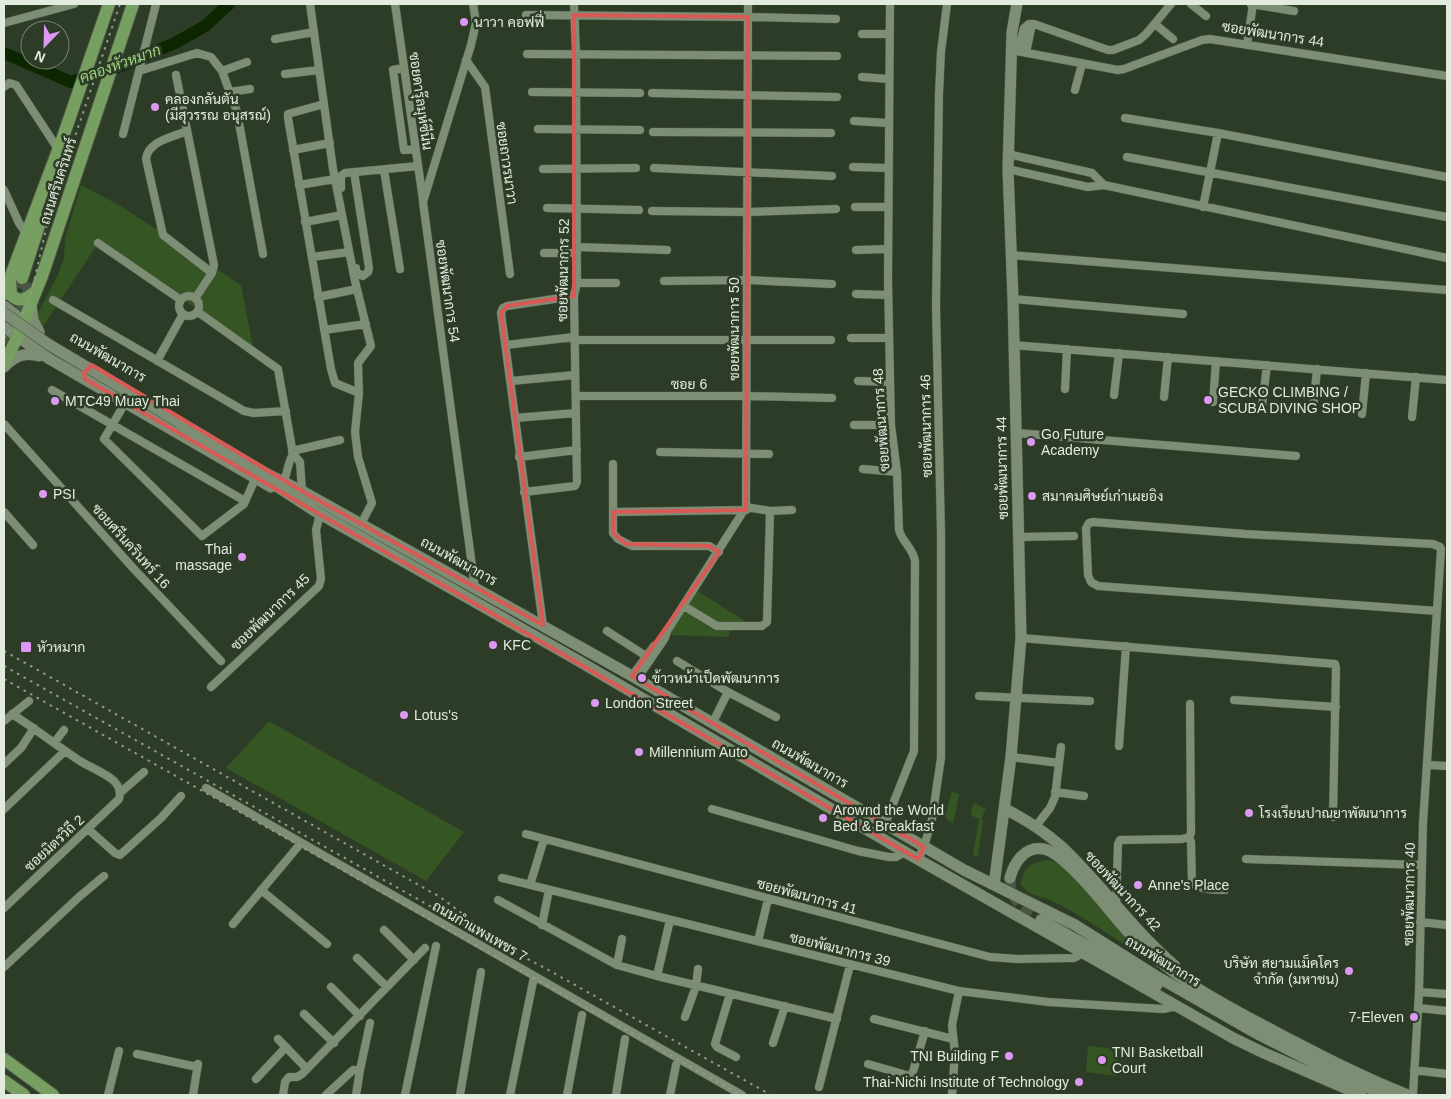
<svg xmlns="http://www.w3.org/2000/svg" width="1451" height="1099" viewBox="0 0 1451 1099" font-family="Arial,Sarabun,sans-serif">
  <rect width="100%" height="100%" fill="#2d3c26"/>
  <path fill="#355523" d="M81,185L119,205L241,285L253,347L99,242L42,328L37,325L38,313L58,275L64,258L65,239Z
    M696,590L745,621L744,626L730,627L729,637L670,635V630Z
    M269,721L464,832L426,881L226,768Z
    M952,791L959,794L953,824L945,818Z
    M974,803L986,809L981,819L983,821L978,856H973L979,819L972,816L971,810Z
    M1048,860L1057,863L1068,872L1147,959C1116,940 1087,918 1054,902C1040,894 1034,900 1021,885C1022,868 1032,861 1048,860Z
    M1088,1046L1119,1049L1116,1076L1086,1072Z"/>
  <g fill="none" stroke-linecap="round" stroke-linejoin="round">
    <path stroke="#0c2600" stroke-width="12" d="M4,53L71,82L121,66L175,43L205,26L229,4"/>
    <path stroke="#485642" stroke-width="11" stroke-dasharray="11 5.5" stroke-linecap="butt" d="M1010,878C1009,899 1024,910 1041,920"/>
    <path stroke="#485642" stroke-width="12" stroke-dasharray="12 6" stroke-linecap="butt" d="M4,321L22,278
      M4,343L21,311L32,282"/>
    <defs>
      <path id="street" d="M310,4L333,169L355,281L371,346L358,363L359,393
        M395,4L423,200
        M473,4L476,23L471,45L423,202L475,588
        M1191,4L1206,16
        M1251,4L1294,11
        M526,15L748,17L836,19
        M4,23L74,4
        M1155,24L1173,39
        M862,34H889
        M275,39L314,32
        M1247,45L1253,4
        M1011,50L1118,70L1124,69L1202,40L1210,39L1447,76
        M1018,51L1024,28L1029,24H1034L1108,50H1113L1139,40L1146,34L1171,4
        M1026,53L1031,29L1029,24
        M527,54L837,56
        M466,60L485,87L510,274
        M404,68L393,70L404,150L416,149
        M139,71L197,53L211,57L222,71L237,112L263,254
        M222,71L247,62
        M285,74L319,70
        M176,75L214,265L212,273L196,297
        M862,77L889,79
        M4,87L9,83L16,85L58,149
        M1075,90L1082,64
        M230,92L250,89
        M532,92L640,93
        M652,93L837,97
        M324,104L288,114V118L331,369L335,383L359,393L355,432L358,457L372,503L361,524
        M1125,118L1218,133L1447,177
        M854,121L888,123
        M538,129L640,130
        M187,131C173,137 148,141 146,159L163,235L212,273
        M653,132L831,133
        M123,134L156,4
        M293,150L330,143
        M1008,154L1092,173L1104,185
        M1127,157L1447,217
        M853,167L888,168
        M654,168L832,176
        M543,169L636,168
        M1008,169L1088,187L1104,185L1447,258
        M384,170L400,269
        M354,172L369,268L368,272L363,276L356,272V268
        M299,185L335,179
        M341,188V176L345,173L418,166
        M4,190L19,223L27,235
        M855,207H888
        M1203,207L1218,133
        M547,208L639,210
        M652,211L748,212L836,209
        M305,222L342,215
        M98,243L181,300
        M577,247L667,250
        M856,250L888,249
        M544,253H577
        M1011,255L1447,290
        M312,257L349,252
        M664,281L747,280L832,284
        M577,283H616
        M856,294L888,295
        M179 306a10 10 0 1 1 20 0a10 10 0 1 1-20 0Z
        M318,297L357,289
        M1013,299L1183,314
        M53,300L244,411L254,413L286,411
        M198,312L278,369L293,454L300,462L302,491
        M324,330L366,324
        M851,338H889
        M574,340H831
        M506,345L574,337
        M1013,345L1447,380
        M157,361L183,314
        M511,381L575,375
        M858,381L890,382
        M1065,389L1067,349
        M52,390L245,501
        M1114,395L1119,353
        M576,396H747L832,398
        M1164,397L1168,357
        M1213,402L1216,361
        M125,403L104,439L202,536L244,504L255,479
        M1262,406L1267,365
        M1313,409L1317,369
        M1362,414L1366,373
        M1412,417L1416,377
        M515,418L576,413
        M4,424L133,568L221,661
        M854,425H891
        M1017,433L1296,456
        M292,451L340,440
        M660,452L769,454
        M519,457L577,450
        M613,464V533L618,539L632,546H709L719,552
        M863,469L897,472
        M285,478C288,470 288,462 293,454
        M524,492L575,486L577,482L574,296L577,283L576,54L574,4
        M746,507L770,511L792,510
        M4,512L33,545
        M613,512L746,510
        M1018,537L1074,536
        M684,606L717,626H762L767,622L770,511
        M543,625L501,313L503,308L507,306L574,296
        M607,631L646,656
        M1021,638L1335,664L1336,668L1333,817
        M677,661L728,692L776,717
        M632,676L654,646
        M637,679L665,638L667,631L746,507L748,4
        M211,687L319,586L321,579L316,530L320,514
        M979,696L1090,701
        M1234,700L1336,707
        M4,721L29,701
        M712,724L728,692
        M54,743L64,730
        M1119,746L1126,646
        M1011,757L1059,763
        M4,764L21,748L34,728
        M1428,765L1447,766
        M206,788L742,1095
        M121,792L144,772
        M1055,792L1084,796
        M4,809L65,751
        M712,809L858,851L889,857H896L905,852
        M1039,822L1050,808L1055,797L1061,747
        M885,824L914,751L915,561C913,548 902,542 899,530L897,472L891,425L888,280L890,4
        M88,829L115,853L120,855L161,818L181,796
        M526,834L990,957L1018,959L1074,958L1083,953
        M1189,837L1191,842L1192,883C1201,890 1214,890 1225,890
        M918,859L924,847L932,819L941,758V534L936,306L939,94L941,52L947,4
        M1246,859L1421,865
        M502,878L959,991L1048,1002L1163,1009L1177,1006
        M530,885L544,839
        M261,890L327,944
        M498,900L617,965L657,976L837,1019
        M1116,906L1118,844L1120,840L1182,839L1189,837L1191,833L1190,704
        M4,908L119,799C121,793 119,786 114,781C107,774 90,767 80,761C57,746 36,729 12,714
        M1420,922L1447,925
        M233,924L301,843
        M542,925L549,890
        M384,930L414,960
        M758,941L768,899
        M357,958L387,987
        M617,965L622,939
        M4,967L79,897L104,876
        M657,976L670,920
        M331,987L360,1016
        M1419,992L1447,994
        M730,994L715,1044L717,1047L736,1057
        M1418,1008L1447,1011
        M304,1014L334,1043
        M685,1017L696,986L698,969
        M874,1019L953,1039
        M278,1039L307,1069
        M773,1043L785,1006
        M137,1054L197,1067
        M868,1064L910,1076L912,1075L925,1031
        M360,1070L370,1023
        M1414,1070L1447,1074
        M256,1079L286,1047
        M819,1087L850,965
        M108,1095L119,1051
        M193,1095L198,1064
        M283,1095L285,1082L289,1077H297L302,1074L425,948
        M326,1095L353,1070H360L356,1095
        M405,1095L436,946
        M460,1095L481,972
        M510,1095L534,977
        M567,1095L582,1015
        M616,1095L625,1039
        M670,1095L676,1065
        M952,1095L955,1053L952,1025L959,991
        M1413,1095L1419,992L1423,823L1441,549L1440,547L1433,544L1246,534L1093,522L1089,523L1086,528L1088,575L1091,582L1098,586L1437,611"/>
      <path id="secondary" d="M31,304L33,320L39,332
        M4,306L21,319
        M4,327L48,358L271,487
        M4,367C15,356 24,352 39,356
        M179,422L267,474L302,491L632,676L964,870L1075,925L1156,976L1254,1032L1338,1075L1386,1095
        M267,480L313,510L577,660L905,852L1233,1038L1264,1053L1361,1095
        M1005,809C1025,819 1045,832 1062,847C1102,885 1133,930 1175,966
        M1010,878C1014,863 1025,845 1044,849C1068,855 1111,914 1130,934C1172,978 1221,1003 1274,1031C1318,1054 1362,1077 1408,1095
        M994,885L1011,757L1021,638L1013,299L1008,169L1012,32L1017,4
        M1041,920L1157,985"/>
      <path id="primary" d="M22,278L41,219
        M10,280L11,295C21,304 27,298 36,291
        M4,294L63,137L109,4
        M4,364L17,338L42,276L133,4
        M4,1059L53,1095
        M4,1081L24,1095"/>
    </defs>
    <use href="#street" stroke="#4a5744" stroke-width="9"/>
    <use href="#secondary" stroke="#4a5744" stroke-width="12"/>
    <use href="#primary" stroke="#4a5744" stroke-width="14"/>
    <use href="#street" stroke="#7d8e75" stroke-width="8"/>
    <use href="#secondary" stroke="#7d8e75" stroke-width="11"/>
    <use href="#primary" stroke="#789f62" stroke-width="12"/>
    <path stroke="#919c8b" stroke-width="2" stroke-dasharray="2.5 5" stroke-linecap="butt" d="M4,338L24,311L31,295L51,207L120,4
      M4,651L440,897L487,932
      M4,666L485,937L543,967L771,1095
      M4,679L741,1095"/>
    <defs>
      <path id="secondary-bridge" d="M4,313L48,344L179,422"/>
    </defs>
    <use href="#secondary-bridge" stroke="#4a5744" stroke-width="12" stroke-linecap="butt"/>
    <use href="#secondary-bridge" stroke="#7d8e75" stroke-width="11"/>
  </g>
  <path fill="none" stroke="#d95956" stroke-width="4" stroke-linejoin="round" d="M574,15L748,17L746,510L613,512V533L626,544L709,546L719,552L632,676L924,847L918,859L85,379L84,373L92,365L302,491L543,625L501,313L507,306L574,296Z"/>
  <g fill="#dc99f4" stroke="#2d3c26" stroke-width="2">
    <circle cx="464" cy="22" r="5"/>
    <circle cx="155" cy="107" r="5"/>
    <circle cx="1208" cy="400" r="5"/>
    <circle cx="55" cy="401" r="5"/>
    <circle cx="1031" cy="442" r="5"/>
    <circle cx="43" cy="494" r="5"/>
    <circle cx="1032" cy="496" r="5"/>
    <circle cx="242" cy="557" r="5"/>
    <circle cx="493" cy="645" r="5"/>
    <rect x="20" y="641" width="12" height="12" rx="2.5"/>
    <circle cx="642" cy="678" r="5"/>
    <circle cx="595" cy="703" r="5"/>
    <circle cx="404" cy="715" r="5"/>
    <circle cx="639" cy="752" r="5"/>
    <circle cx="1249" cy="813" r="5"/>
    <circle cx="823" cy="818" r="5"/>
    <circle cx="1138" cy="885" r="5"/>
    <circle cx="1349" cy="971" r="5"/>
    <circle cx="1414" cy="1017" r="5"/>
    <circle cx="1009" cy="1056" r="5"/>
    <circle cx="1102" cy="1060" r="5"/>
    <circle cx="1079" cy="1082" r="5"/>
  </g>
  <g text-anchor="middle" stroke-width="5" stroke-linejoin="round" paint-order="stroke">
    <g font-size="14" fill="#e2ebde" stroke="#2d3c26" text-anchor="start">
      <text x="474" y="27">นาวา คอฟฟี่</text>
      <text x="165" y="104">คลองกลันตัน<tspan x="165" dy="16">(มีสุวรรณ อนุสรณ์)</tspan></text>
      <text x="1218" y="397">GECKO CLIMBING /<tspan x="1218" dy="16">SCUBA DIVING SHOP</tspan></text>
      <text x="65" y="406">MTC49 Muay Thai</text>
      <text x="1041" y="439">Go Future<tspan x="1041" dy="16">Academy</tspan></text>
      <text x="53" y="499">PSI</text>
      <text x="1042" y="501">สมาคมศิษย์เก่าเผยอิง</text>
      <text x="232" y="554" text-anchor="end">Thai<tspan x="232" dy="16">massage</tspan></text>
      <text x="503" y="650">KFC</text>
      <text x="37" y="652">หัวหมาก</text>
      <text x="652" y="683">ข้าวหน้าเป็ดพัฒนาการ</text>
      <text x="605" y="708">London Street</text>
      <text x="414" y="720">Lotus's</text>
      <text x="649" y="757">Millennium Auto</text>
      <text x="833" y="815">Arownd the World<tspan x="833" dy="16">Bed &amp; Breakfast</tspan></text>
      <text x="1259" y="818">โรงเรียนปาณยาพัฒนาการ</text>
      <text x="1148" y="890">Anne's Place</text>
      <text x="1339" y="968" text-anchor="end">บริษัท สยามแม็คโคร<tspan x="1339" dy="16">จำกัด (มหาชน)</tspan></text>
      <text x="1404" y="1022" text-anchor="end">7-Eleven</text>
      <text x="1112" y="1057">TNI Basketball<tspan x="1112" dy="16">Court</tspan></text>
      <text x="999" y="1061" text-anchor="end">TNI Building F</text>
      <text x="1069" y="1087" text-anchor="end">Thai-Nichi Institute of Technology</text>
    </g>
    <g font-size="14" fill="#e2ebde" stroke="#2d3c26">
      <text transform="translate(1273 34) rotate(9)" y="5">ซอยพัฒนาการ 44</text>
      <text transform="translate(421 101) rotate(82)" y="5">ซอยดารุ๊ลมุห์ซีนีน</text>
      <text transform="translate(507 163) rotate(82)" y="5">ซอยถาวรนาวา</text>
      <text transform="translate(58 181) rotate(-72)" y="5">ถนนศรีนครินทร์</text>
      <text transform="translate(563 270) rotate(-89)" y="5">ซอยพัฒนาการ 52</text>
      <text transform="translate(448 291) rotate(82)" y="5">ซอยพัฒนาการ 54</text>
      <text transform="translate(734 329) rotate(-90)" y="5">ซอยพัฒนาการ 50</text>
      <text transform="translate(108 357) rotate(30)" y="5">ถนนพัฒนาการ</text>
      <text x="689" y="389">ซอย 6</text>
      <text transform="translate(881 420) rotate(-94)" y="5">ซอยพัฒนาการ 48</text>
      <text transform="translate(926 426) rotate(-91)" y="5">ซอยพัฒนาการ 46</text>
      <text transform="translate(1002 468) rotate(-91)" y="5">ซอยพัฒนาการ 44</text>
      <text transform="translate(131 546) rotate(48)" y="5">ซอยศรีนครินทร์ 16</text>
      <text transform="translate(459 561) rotate(29)" y="5">ถนนพัฒนาการ</text>
      <text transform="translate(270 612) rotate(-44)" y="5">ซอยพัฒนาการ 45</text>
      <text transform="translate(810 763) rotate(30)" y="5">ถนนพัฒนาการ</text>
      <text transform="translate(54 843) rotate(-43)" y="5">ซอยมิตรวิถี 2</text>
      <text transform="translate(1123 891) rotate(47)" y="5">ซอยพัฒนาการ 42</text>
      <text transform="translate(1409 894) rotate(-89)" y="5">ซอยพัฒนาการ 40</text>
      <text transform="translate(807 896) rotate(15)" y="5">ซอยพัฒนาการ 41</text>
      <text transform="translate(480 931) rotate(30)" y="5">ถนนกำแพงเพชร 7</text>
      <text transform="translate(840 949) rotate(14)" y="5">ซอยพัฒนาการ 39</text>
      <text transform="translate(1163 961) rotate(31)" y="5">ถนนพัฒนาการ</text>
    </g>
    <g font-size="15" font-style="italic" fill="#9ed482" stroke="#2d3c26">
      <text transform="translate(120 64) rotate(-20)" y="5">คลองหัวหมาก</text>
    </g>
  </g>
  <rect width="1451" height="1099" fill="none" stroke="#e2ebde" stroke-width="10"/>
  <g transform="translate(45 45) rotate(203)"><circle r="24" fill="#2d3c26" stroke="#758270"/>
  <path d="M0-4L9 19L0 12L-9 19Z" fill="#dc99f4"/>
  <text y="-8" font-size="14" font-weight="bold" text-anchor="middle" fill="#e2ebde">N</text>
  </g>
</svg>
